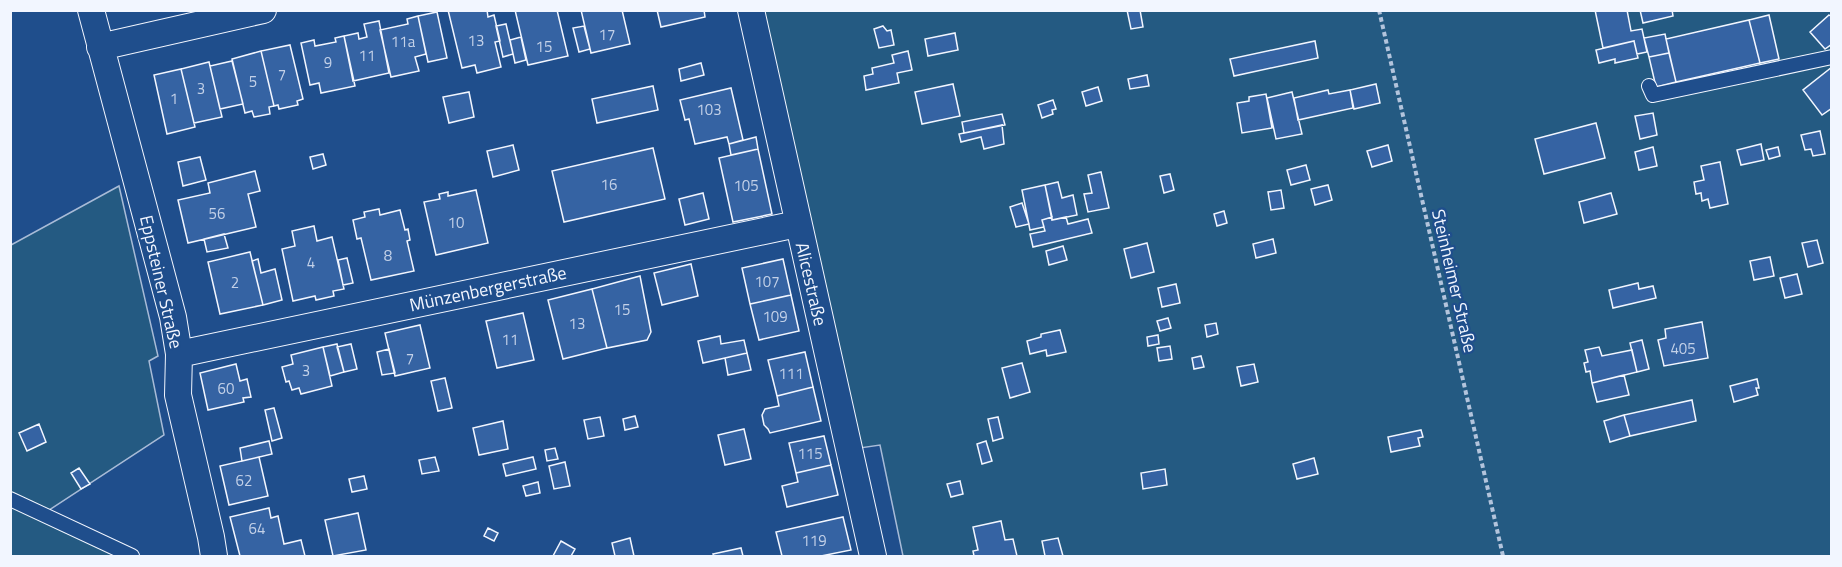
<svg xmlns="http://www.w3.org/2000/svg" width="1842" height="567" viewBox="0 0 1842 567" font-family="'Titillium Web',sans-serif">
  <rect width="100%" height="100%" fill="#1f4e8c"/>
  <path fill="#245a82" stroke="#a8bbd7" stroke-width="1.5" d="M764,11H1831V556H903L880,445L860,448Z
    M119,186L158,356L149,361L164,435L40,516L120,556H11V245Z"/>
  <path fill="#3563a3" stroke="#f2f6ff" stroke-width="1.5" d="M448,10H487L488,17L494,15L500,41L495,42L501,67L477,73L475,65L462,68Z
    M515,10H557L568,56L528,65Z
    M581,10H622L630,44L591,53Z
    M657,10H704L705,17L661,27Z
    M1127,10H1140L1143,27L1131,29Z
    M1595,10H1627L1631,31L1642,29L1647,52L1637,54L1634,41L1603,48Z
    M1640,10H1672L1673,16L1643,23Z
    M437,12L447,58L428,62L418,16Z
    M1769,15L1779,59L1760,63L1749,20Z
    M1829,15L1832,17V44L1825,49L1810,32Z
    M418,16L426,54L415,57L419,71L391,77L380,30L408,24L407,19Z
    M1749,20L1760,63L1676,82L1666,39Z
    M379,21L389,73L353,81L344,36L358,33L359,39L367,37L364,24Z
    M506,24L513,54L503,57L496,26Z
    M584,26L590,49L579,52L573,28Z
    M883,26L887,31L891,30L894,45L879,48L874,29Z
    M955,33L958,50L928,56L925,39Z
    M1665,34L1669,53L1649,57L1644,38Z
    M344,36L355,86L321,93L319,83L310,85L301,43L314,40L315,46L336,42L335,38Z
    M521,37L526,60L515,63L510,40Z
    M1315,41L1318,58L1234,76L1230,59Z
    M1634,41L1638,58L1615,63V59L1599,63L1596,50Z
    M290,45L303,99L297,101L298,105L279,109L278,105L274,106L261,51Z
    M261,51L274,106L269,107L270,114L254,117L252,111L245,113L232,59Z
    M908,51L912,70L897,73L899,83L866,90L864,76L873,74L872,68L894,63L892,55Z
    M1669,53L1676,82L1656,87L1649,57Z
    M232,61L243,104L220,109L210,66Z
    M209,62L222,117L194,123L181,69Z
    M701,63L704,75L681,81L679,69Z
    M1832,67V108L1822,115L1803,90Z
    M181,69L195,127L167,134L154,75Z
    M1147,75L1149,86L1130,89L1128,79Z
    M953,84L960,116L922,124L915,92Z
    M1376,84L1380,103L1354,109L1350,90Z
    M653,86L658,110L597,123L592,99Z
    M1098,87L1102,101L1086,106L1082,92Z
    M731,88L743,140L729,144L727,137L695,144L689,119L685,120L680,100Z
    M1328,90L1329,94L1350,90L1353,108L1298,120L1294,98Z
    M469,92L474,117L449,123L443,97Z
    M1292,92L1302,134L1276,139L1267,98Z
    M1266,94L1272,128L1242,133L1237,103L1249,101V97Z
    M1053,100L1056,109L1052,110L1053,114L1042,118L1038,105Z
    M1653,113L1657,135L1640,139L1635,116Z
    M1002,114L1005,125L964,133L962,122Z
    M1596,123L1605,158L1544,174L1535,139Z
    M1002,125L1004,144L984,149L981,137L961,142L959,134Z
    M1820,131L1825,154L1813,156L1811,149L1805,150L1801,135Z
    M756,137L758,149L731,155L729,144Z
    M1761,144L1764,160L1741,165L1737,150Z
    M513,145L519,170L493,177L487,151Z
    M1388,145L1392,161L1372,167L1367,151Z
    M1653,147L1657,166L1639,170L1635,152Z
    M1778,147L1780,156L1769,159L1766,150Z
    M653,148L665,199L564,222L552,171Z
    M758,149L772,214L733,222L719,158Z
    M323,154L326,165L313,169L310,157Z
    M200,157L206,180L183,186L178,162Z
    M1720,162L1728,204L1710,208L1708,199L1702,201L1701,193L1696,194L1694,182L1704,180L1701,166Z
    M1306,165L1310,180L1291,185L1287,170Z
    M255,171L260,191L248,194L256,227L188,243L178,200L210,193L208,183Z
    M1101,172L1109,208L1088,212L1084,194L1092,193L1088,175Z
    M1170,174L1174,190L1164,193L1160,176Z
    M1058,182L1062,198L1073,195L1077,215L1052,220L1045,185Z
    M1045,185L1052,217L1042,220L1044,227L1030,230L1022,190Z
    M1328,185L1332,200L1315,205L1311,189Z
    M476,190L488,243L436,255L424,202L440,199L439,194L448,192V196Z
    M1281,190L1284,208L1271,210L1268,192Z
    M703,193L709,219L685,225L679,199Z
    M1611,193L1617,214L1584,223L1579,202Z
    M1022,203L1029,224L1016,227L1010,207Z
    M379,209L380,215L400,210L405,230L408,229L410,240L407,241L414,271L371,280L361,238L357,239L353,220L365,217L364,212Z
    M1224,211L1227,223L1217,226L1214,214Z
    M1052,217V220L1066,217L1068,224L1088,219L1092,233L1033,247L1030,234L1045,231L1042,220Z
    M314,226L317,241L332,237L344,289L333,291L334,296L316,300L315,296L293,301L282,249L295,246L292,231Z
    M224,234L228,248L207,252L204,239Z
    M1273,239L1276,253L1256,258L1253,244Z
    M1817,240L1823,263L1808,267L1802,243Z
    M1147,243L1154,272L1131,278L1124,249Z
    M1063,246L1067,260L1049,265L1046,251Z
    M250,252L263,305L220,314L208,262Z
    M1770,257L1774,276L1754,280L1750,261Z
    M347,258L353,283L343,285L338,260Z
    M258,259L261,273L275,269L282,300L263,305L252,261Z
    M783,259L791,295L750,304L742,268Z
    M691,264L698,296L662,305L654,273Z
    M1797,274L1802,294L1785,298L1780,278Z
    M640,276L651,332L647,340L607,348L592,289Z
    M1638,283L1639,289L1653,286L1656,298L1613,308L1609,290Z
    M1176,284L1180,303L1162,307L1158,288Z
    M592,289L607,348L563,359L548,300Z
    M791,295L799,331L759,340L750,304Z
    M523,313L534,360L497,368L486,321Z
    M1168,318L1171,328L1160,331L1157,321Z
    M1702,322L1708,358L1664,366L1658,340L1666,338L1665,329Z
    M1216,323L1218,334L1207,337L1205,325Z
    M420,325L430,368L395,376L385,333Z
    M1060,330L1066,352L1047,356L1046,350L1030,354L1027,341L1041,337V334Z
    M1158,335L1159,344L1148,346L1147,337Z
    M720,336L721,344L744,340L747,353L703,363L698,341Z
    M1642,340L1649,369L1637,372L1630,343Z
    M337,344L344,372L330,376L323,347Z
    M351,344L357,369L344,372L337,347Z
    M1170,346L1172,359L1159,361L1157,348Z
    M323,347L332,386L301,394L299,388L292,390L289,381L286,382L282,367L293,364L291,355Z
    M1599,347L1602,356L1632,350L1637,372L1592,383L1590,371L1586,372L1584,363L1588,362L1585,350Z
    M389,349L395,373L382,375L377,352Z
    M805,352L813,387L777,396L768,360Z
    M747,353L751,370L728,375L725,358Z
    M1201,356L1204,367L1194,369L1192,358Z
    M1022,363L1030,392L1010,398L1002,368Z
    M236,364L240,381L247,379L251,397L243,398L244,402L208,410L200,373Z
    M1254,364L1258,382L1241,386L1237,367Z
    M1624,375L1629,395L1597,402L1592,383Z
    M445,378L452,408L438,411L431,381Z
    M1757,379L1759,388H1756L1758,395L1734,402L1730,386Z
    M813,387L821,421L770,433L768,429L764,425L762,415L765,409L779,406L777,396Z
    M1692,400L1696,421L1630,436L1624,415Z
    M274,408L282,438L272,441L265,410Z
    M1624,415L1630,436L1610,442L1604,421Z
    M635,416L638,427L625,430L623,419Z
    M600,417L604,436L588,439L584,420Z
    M998,417L1003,438L993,441L988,419Z
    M503,421L508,449L479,455L473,428Z
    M39,424L46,442L27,451L19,433Z
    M744,429L751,459L725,465L718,435Z
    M1421,430L1423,437L1418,438L1420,446L1391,452L1388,437Z
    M824,436L831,465L796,473L789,443Z
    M269,441L272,454L242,461L240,448Z
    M986,441L992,461L982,464L977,444Z
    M555,448L558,459L547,461L545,450Z
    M259,457L268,496L229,505L220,466Z
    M435,457L439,471L422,474L419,460Z
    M533,457L536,469L506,476L503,464Z
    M1314,458L1318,474L1297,479L1293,464Z
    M565,462L570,486L554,489L549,466Z
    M831,465L838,495L787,507L782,486L798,482L796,473Z
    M79,468L90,484L81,489L71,473Z
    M1165,469L1167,485L1143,489L1141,473Z
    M364,476L367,489L352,492L349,479Z
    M960,481L963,494L951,497L947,484Z
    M538,482L540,493L526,496L523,486Z
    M269,508L271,518L278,516L284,544L301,540L305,556H240L230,517Z
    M358,513L366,550L333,556L325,520Z
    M843,517L851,550L821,556H782L776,532Z
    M1001,521L1005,540L1013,539L1017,556H974L973,551L978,550L973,527Z
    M488,528L498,533L494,541L484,536Z
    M630,538L634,556H615L612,543Z
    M1058,538L1063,556H1045L1042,541Z
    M561,541L575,549L571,556H553Z
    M741,548L743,556H714L713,554Z"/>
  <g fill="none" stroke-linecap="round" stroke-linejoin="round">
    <defs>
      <path id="lane" d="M1649,86L1653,95L1832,57
        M10,499L132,556"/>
      <path id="street" d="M91,10L173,317L179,354L178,395L211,537L214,556
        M751,10L873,556
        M100,47L263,10
        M179,354L797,224"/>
    </defs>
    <use href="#lane" stroke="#f2f6ff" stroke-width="16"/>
    <use href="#street" stroke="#f2f6ff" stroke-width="28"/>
    <path stroke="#b3c4dc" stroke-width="4" stroke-dasharray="4.5 3" stroke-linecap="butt" d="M1379,10L1503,556"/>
    <use href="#lane" stroke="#1f4e8c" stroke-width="14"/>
    <use href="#street" stroke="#1f4e8c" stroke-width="26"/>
  </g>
  <g text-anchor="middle" stroke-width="4.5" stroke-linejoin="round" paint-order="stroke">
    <g font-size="15" fill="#c3d1e8">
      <text x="607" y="40">17</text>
      <text x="476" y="46">13</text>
      <text x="403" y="47">11a</text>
      <text x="544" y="52">15</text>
      <text x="367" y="61">11</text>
      <text x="328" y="68">9</text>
      <text x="282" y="80">7</text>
      <text x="253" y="87">5</text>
      <text x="201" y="94">3</text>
      <text x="174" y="104">1</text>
      <text x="709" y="115">103</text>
      <text x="609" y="190">16</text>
      <text x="746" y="191">105</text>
      <text x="217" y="219">56</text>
      <text x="456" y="228">10</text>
      <text x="388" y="261">8</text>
      <text x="311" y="268">4</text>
      <text x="767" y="287">107</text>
      <text x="235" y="288">2</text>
      <text x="622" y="315">15</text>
      <text x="775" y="322">109</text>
      <text x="577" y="329">13</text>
      <text x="510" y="345">11</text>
      <text x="1683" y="354">405</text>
      <text x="410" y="364">7</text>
      <text x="306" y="376">3</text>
      <text x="791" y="379">111</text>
      <text x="226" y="394">60</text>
      <text x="810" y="459">115</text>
      <text x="244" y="486">62</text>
      <text x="257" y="534">64</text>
      <text x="814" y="546">119</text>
    </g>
    <g font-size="18" fill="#f2f6ff" stroke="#1f4e8c">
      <text transform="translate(1454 281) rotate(77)" y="6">Steinheimer Straße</text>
      <text transform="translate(161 282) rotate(77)" y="6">Eppsteiner Straße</text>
      <text transform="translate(811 284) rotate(77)" y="6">Alicestraße</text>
      <text transform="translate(488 289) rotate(-12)" y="6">Münzenbergerstraße</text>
    </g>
  </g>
  <rect width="1842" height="567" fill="none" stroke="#f2f6ff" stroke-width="24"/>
</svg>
